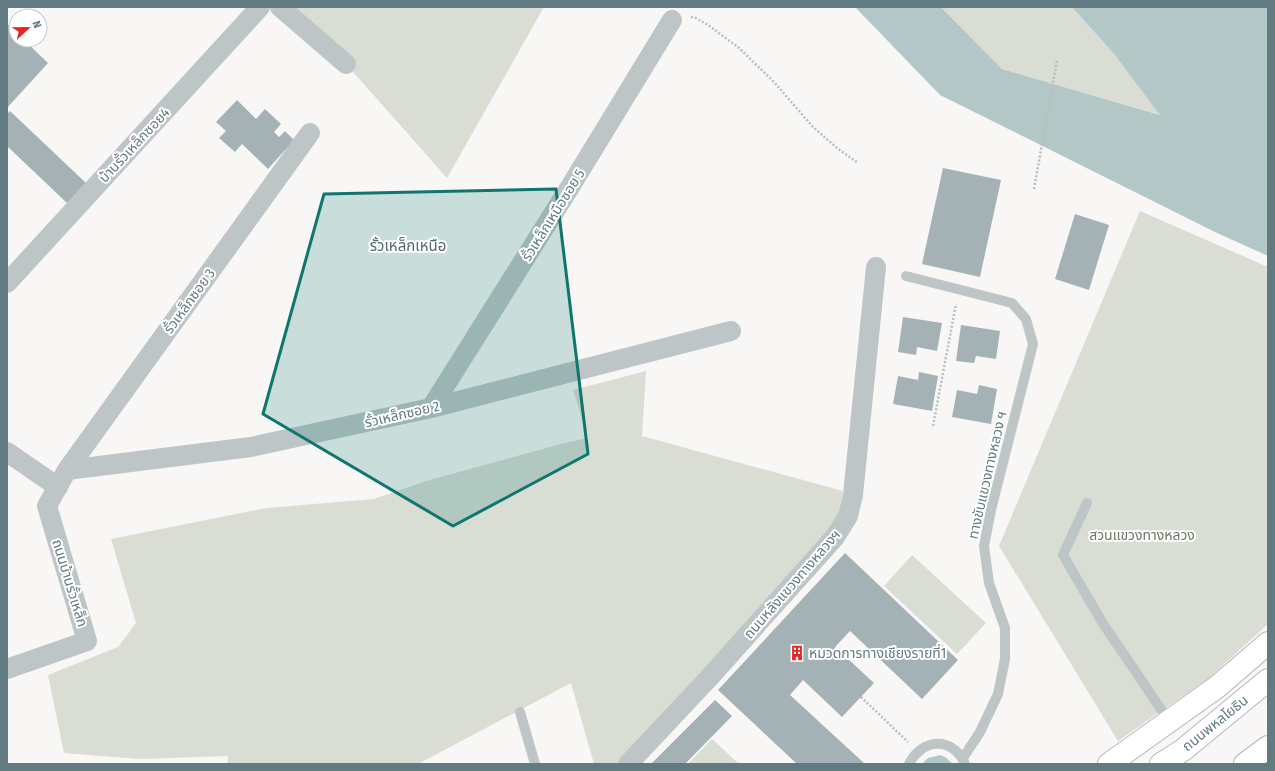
<svg xmlns="http://www.w3.org/2000/svg" width="1275" height="771" viewBox="0 0 1275 771" font-family="'Fira Sans Condensed','Noto Sans Thai',sans-serif">
  <rect width="100%" height="100%" fill="#f8f7f5"/>
  <path fill="#d9ddd4" d="M280,7H544L447,178L346,64Z
    M941,7H1072L1114,54L1161,115L1002,69Z
    M1140,211L1268,267V624L1209,678L1118,741L999,546Z
    M646,371L642,436L843,491L838,517L806,559L621,764H594L571,683L418,764H227L228,756L140,759L64,753L48,675L118,647L136,623L111,539L266,508L374,499L426,481L561,444L588,438L573,390Z
    M912,555L986,623L957,654L884,586Z
    M712,739L739,764H688Z"/>
  <path fill="#b4c7c7" d="M855,7H941L1002,69L1160,115L1114,54L1072,7H1268V256L1215,232L940,95Z
    M940,755L945,757L953,764H922L928,758Z"/>
  <path fill="#a5b2b5" d="M7,24L16,33V40H24L48,63L7,108Z
    M237,100L256,119L265,109L281,124L274,132L279,137L285,131L294,140L268,169L242,144L235,152L219,138L226,131L216,122Z
    M10,111L86,183L67,203L7,146V114Z
    M943,168L1001,180L980,277L922,264Z
    M1075,214L1109,225L1089,290L1055,279Z
    M903,317L942,323L937,351L917,347L916,355L898,352Z
    M961,325L1000,331L996,359L976,356L974,363L956,361Z
    M919,372L938,376L932,411L893,404L898,376L918,380Z
    M979,385L997,389L991,424L952,417L957,390L977,394Z
    M845,553L958,660L922,699L850,631L835,647L874,683L842,717L803,680L790,695L865,764H797L718,690Z
    M715,700L732,716L685,764H651Z"/>
  <g fill="none" stroke-linecap="round" stroke-linejoin="round">
    <defs>
      <path id="primary" d="M1109,764L1217,687L1268,643
        M1161,764L1183,750L1268,680
        M1245,764L1268,747"/>
    </defs>
    <use href="#primary" stroke="#b2b9bc" stroke-width="24"/>
    <path stroke="#b8bebf" stroke-width="2.5" stroke-dasharray="2 2" stroke-linecap="butt" d="M691,17L696,18L708,25L739,48L774,82L813,127L837,148L858,163
      M1034,189L1057,60
      M933,426L956,304
      M861,697L908,742"/>
    <path stroke="#bec5c7" stroke-width="10" d="M906,276L1012,303L1026,319L1033,344L991,510L984,546L989,583L1005,628V659L998,694L980,732L963,758
      M1087,503L1063,555L1102,622L1169,721
      M520,712L535,764
      M909,764C922,738 953,736 965,764"/>
    <path stroke="#bec5c7" stroke-width="20" d="M280,7L346,64
      M7,283L260,7
      M431,408L570,187L672,20
      M7,452L58,487
      M67,470L251,447L431,408L731,331
      M7,669L87,641L47,506L67,470L310,133
      M628,764L708,679L835,537L848,516L853,495L876,267"/>
    <use href="#primary" stroke="#fff" stroke-width="22"/>
  </g>
  <path fill="#0f766e" fill-opacity="0.2" stroke="#0f766e" stroke-width="3" stroke-linejoin="round" d="M556,189L588,454L453,526L263,414L324,194Z"/>
  <defs>
    <symbol id="building-bare" viewBox="-9 -9 18 18"><path d="M-4-6H4V6H1V3H-1V6H-4ZM-2.5-4.3h1.7v1.8h-1.7ZM.8-4.3h1.7v1.8H.8ZM-2.5-1h1.7V.8h-1.7ZM.8-1h1.7V.8H.8Z" fill="#e92324" stroke="#fff" stroke-width="2.5" paint-order="stroke"/></symbol>
  </defs>
  <g fill-rule="evenodd">
    <use href="#building-bare" x="786" y="642" width="22" height="22"/>
  </g>
  <g text-anchor="middle" stroke-width="4" stroke-linejoin="round" paint-order="stroke">
    <g font-size="14" fill="#627a81" stroke="#fff">
      <text transform="translate(134 145) rotate(-47)" y="5">บ้านรั้วเหล็กซอย4</text>
      <text transform="translate(553 215) rotate(-58)" y="5">รั้วเหล็กเหนือซอย 5</text>
      <text transform="translate(189 301) rotate(-54)" y="5">รั้วเหล็กซอย 3</text>
      <text transform="translate(402 414) rotate(-13)" y="5">รั้วเหล็กซอย 2</text>
      <text transform="translate(987 475) rotate(-77)" y="5">ทางขับแขวงทางหลวง ฯ</text>
      <text transform="translate(70 583) rotate(73)" y="5">ถนนบ้านรั้วเหล็ก</text>
      <text transform="translate(792 584) rotate(-49)" y="5">ถนนหลังแขวงทางหลวงฯ</text>
      <text transform="translate(1215 723) rotate(-39)" y="5">ถนนพหลโยธิน</text>
    </g>
    <g font-size="14" fill="#6b7961" stroke="#fff">
      <text x="1142" y="540">สวนแขวงทางหลวง</text>
    </g>
    <g font-size="14" fill="#627a81" stroke="#fff" text-anchor="start">
      <text x="809" y="658">หมวดการทางเชียงรายที่1</text>
    </g>
    <g font-size="15" fill="#54676c" stroke="#fff">
      <text x="408" y="251">รั้วเหล็กเหนือ</text>
    </g>
  </g>
  <rect width="1275" height="771" fill="none" stroke="#627a81" stroke-width="16"/>
  <g transform="translate(28 28) rotate(68)"><circle r="19" fill="#ffffff" stroke="#c0cacd"/>
  <path d="M0-3L7 15L0 10L-7 15Z" fill="#e92324"/>
  <text y="-6" font-size="11" font-weight="bold" text-anchor="middle" fill="#627a81">N</text>
  </g>
</svg>
